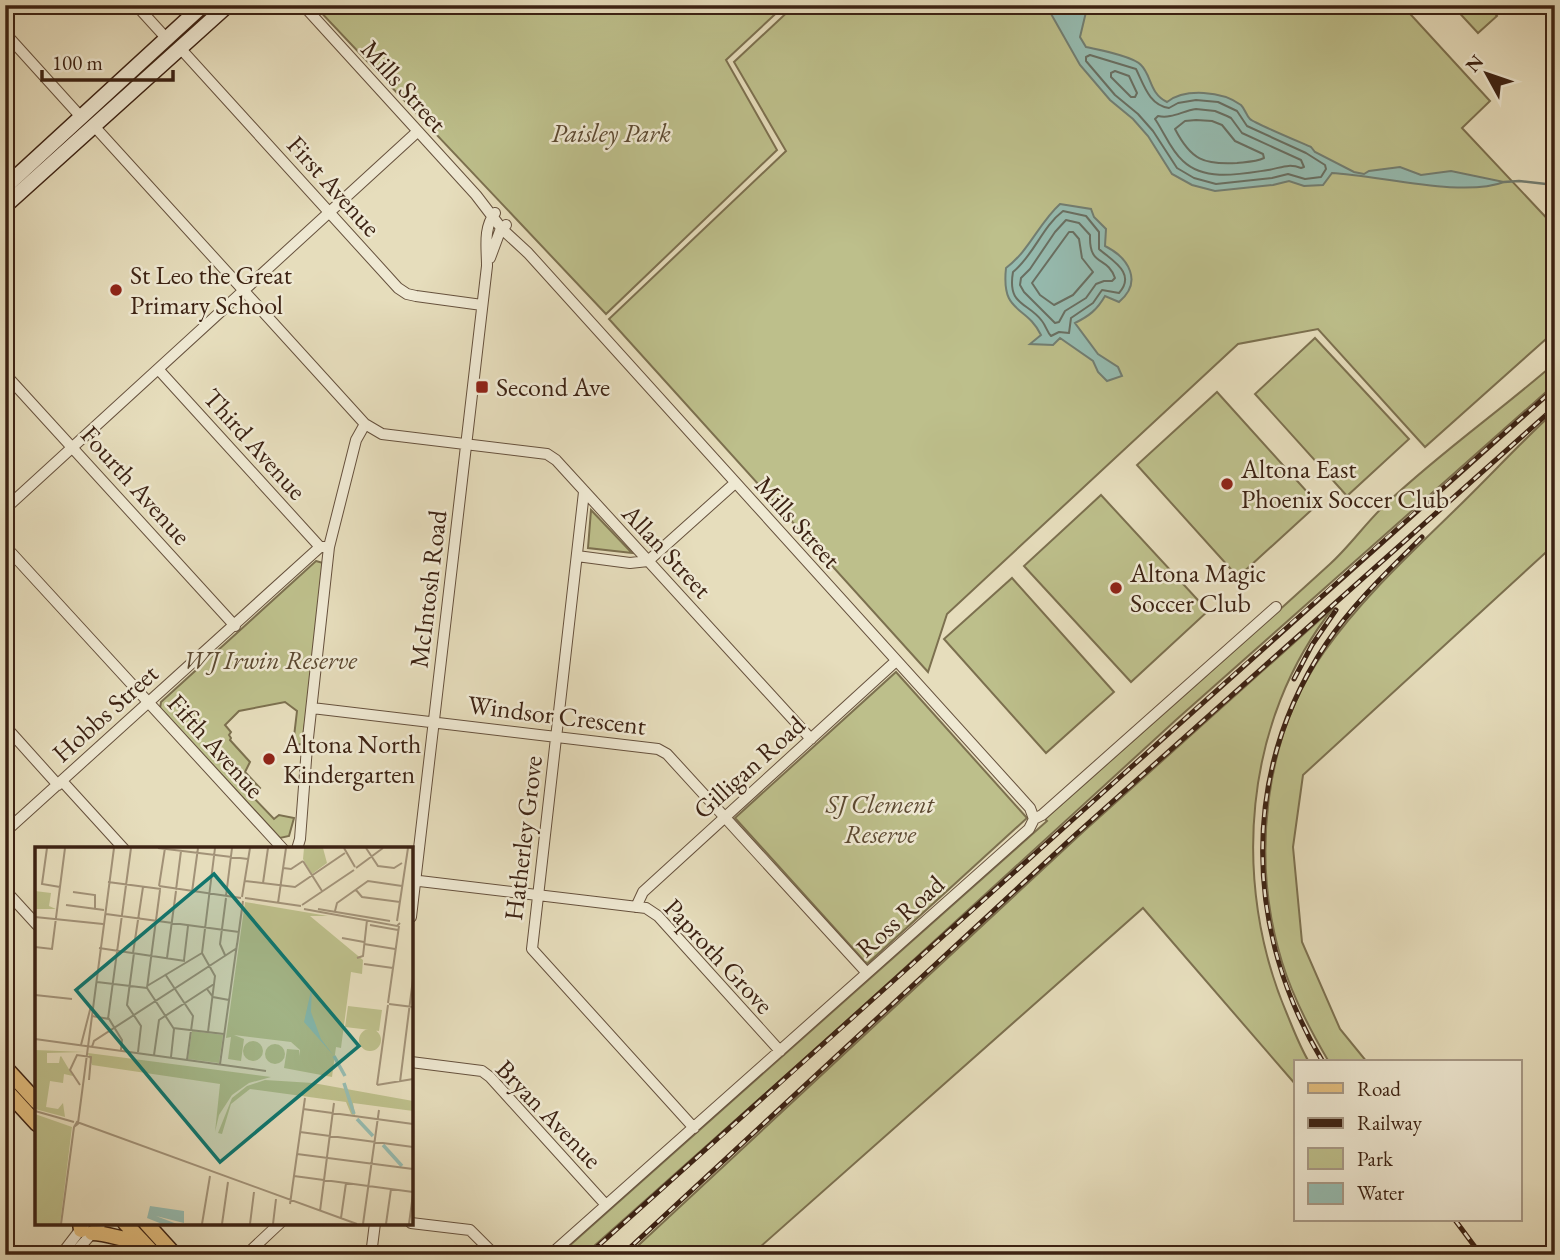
<svg xmlns="http://www.w3.org/2000/svg" width="1560" height="1260" viewBox="0 0 1560 1260" font-family="'EB Garamond',serif">
  <rect width="100%" height="100%" fill="#e6ddbc"/>
  <filter id="stains"><feTurbulence type="fractalNoise" baseFrequency=".00286" numOctaves="4"/><feColorMatrix values="0 0 0 0 .2 0 0 0 0 .09 0 0 0 0 .02 0 0 0 .5 -.17"/></filter>
  <radialGradient id="worn" r=".72"><stop offset=".6" stop-color="#630" stop-opacity="0"/><stop offset="1" stop-color="#630" stop-opacity=".3"/></radialGradient>
  <path fill="#bdbf8b" stroke="#7c704f" stroke-width="2" d="M314,5H785L726,60L777,150L606,314Z
    M795,5H1402L1490,101L1462,128L1555,227V331L1425,447L1318,329L1238,344L947,614L928,672L609,319L786,151L734,62Z
    M1452,5H1488L1497,16L1478,33Z
    M1315,338L1409,439L1347,496L1255,394Z
    M1555,363V384L1177,719L849,1019L584,1255H559L1047,821L1045,819C1140,734 1236,650 1330,564C1351,545 1367,521 1388,502C1441,452 1500,411 1555,363Z
    M1217,392L1318,504L1238,577L1137,465Z
    M1555,411V544L1303,775L1293,847L1302,942L1340,1029L1367,1062H1329C1310,1030 1293,998 1282,962C1251,861 1263,739 1324,652C1362,598 1410,554 1457,508C1490,476 1521,442 1555,411Z
    M1101,495L1208,611L1131,682L1024,566Z
    M591,510L632,553L588,548Z
    M316,561L323,563L325,584L302,744L293,745L297,711L285,702L239,711L225,725L231,732L229,735L231,738L230,740L250,762L245,772L260,788L252,796L274,819L279,815L294,818L289,836L280,838L160,708L161,702Z
    M1012,578L1114,692L1046,753L944,639Z
    M1334,607C1243,720 1231,883 1287,1014C1294,1031 1300,1047 1309,1062H1296V1085L1143,908L751,1255H628L1085,830Z
    M896,672L1027,818L867,964L735,818Z"/>
  <path fill="#96bcb1" stroke="#727e72" stroke-width="2" d="M1046,5H1080L1086,12L1080,37L1086,47C1099,50 1133,56 1141,65C1152,76 1149,93 1167,102C1185,88 1222,91 1241,105C1245,109 1246,115 1250,119C1254,123 1302,143 1311,147L1315,152L1354,172L1364,174L1369,171L1400,167L1421,175L1451,171L1504,182C1463,198 1377,175 1332,173L1323,185L1304,186L1289,181L1273,185L1215,191L1192,185L1172,174L1148,136L1133,119L1110,100L1080,65Z
    M1060,204L1091,209L1094,217L1106,229L1105,246C1129,258 1143,282 1119,302L1105,296C1097,310 1089,316 1075,323L1098,354L1118,367L1122,376L1107,381L1098,372L1093,361L1060,338L1053,345L1030,344L1041,335C1026,304 1001,315 1006,268C1029,251 1039,223 1060,204Z"/>
  <g fill="none" stroke-linecap="round" stroke-linejoin="round">
    <path stroke="#696f62" stroke-width="2" d="M1090,55L1136,69C1144,85 1149,105 1169,108L1178,103L1196,100L1218,102L1237,111L1247,126L1306,153L1325,165L1326,169L1321,177L1305,179L1288,174L1272,178L1216,184L1194,178L1177,168L1153,131L1138,114L1115,95L1086,61V57Z
      M1115,71L1129,76L1137,93L1135,97H1131L1111,77V73Z
      M1196,109L1215,111L1227,116L1231,118L1242,133L1301,160L1304,167L1301,168C1288,163 1281,168 1268,170C1241,174 1205,182 1183,161C1171,151 1164,132 1155,119L1158,116C1172,119 1182,111 1196,109Z
      M1196,120L1212,121L1222,125L1235,141L1263,154L1264,158C1256,162 1246,162 1237,163C1204,165 1191,160 1175,129L1185,121Z
      M1063,211L1086,216L1099,232V249C1111,260 1137,273 1119,293L1102,290L1093,303L1071,318L1069,333L1059,332L1051,336C1047,332 1046,326 1042,321C1028,302 1007,306 1013,272C1034,255 1042,227 1063,211Z
      M1066,220L1079,223L1090,235C1089,268 1107,255 1115,278L1112,281H1104L1096,284L1086,298L1065,311L1059,322L1055,323L1024,292L1020,285L1021,278L1030,269L1055,232Z
      M1069,232H1073L1079,239L1082,258L1093,272L1073,295L1054,305L1040,295L1032,283Z"/>
    <path stroke="#727e72" stroke-width="2.5" d="M1504,182L1519,181L1555,185"/>
    <defs>
      <path id="street" d="M136,5L167,39
        M303,5L476,195L502,229L528,253L1030,808L1034,819
        M5,33L81,117
        M180,48L398,288L407,294L416,296L482,305
        M94,126L365,424L382,434L547,454L556,460L811,739
        M490,258L500,231L506,225
        M158,369L320,547
        M5,374L235,626
        M584,492L532,949L694,1128
        M5,509L417,132
        M5,546L283,849
        M577,556L630,563L648,561L735,483
        M312,708L658,749L667,754L867,973
        M5,726L58,785
        M62,781L124,849
        M5,832L320,547H329
        M297,849L300,839L307,747L329,547L356,440L365,424
        M411,880L646,908L658,916L780,1051
        M5,890L37,925
        M636,907L643,892L896,661
        M411,917L487,266C487,248 483,228 495,213
        M411,1062L482,1071L490,1077L606,1205
        M411,1223L470,1230L495,1255
        M61,1255L84,1225
        M73,1255L101,1223
        M246,1255L280,1223
        M371,1255L375,1223
        M550,1255L1029,829L1034,819L1042,815L1276,607"/>
      <path id="secondary" d="M5,187L203,5
        M5,206L228,5"/>
      <path id="primary" d="M5,1067L37,1102
        M5,1089L37,1124
        M80,1223L81,1230
        M125,1223L155,1255
        M146,1223L175,1255
        M92,1233C110,1233 125,1242 142,1241"/>
    </defs>
    <use href="#street" stroke="#66513d" stroke-width="12"/>
    <use href="#secondary" stroke="#3c2213" stroke-width="17"/>
    <use href="#primary" stroke="#3c2213" stroke-width="17"/>
    <use href="#street" stroke="#efe9d3" stroke-width="10"/>
    <use href="#secondary" stroke="#efe9d3" stroke-width="14"/>
    <use href="#primary" stroke="#e3be7e" stroke-width="14"/>
    <defs>
      <path id="rail" d="M1294,679L1312,645L1336,610
        M1323,1062C1244,931 1240,773 1326,644C1353,604 1388,571 1422,537
        M1455,1220L1481,1255
        M588,1255C911,967 1231,675 1555,388
        M622,1255L1074,836L1555,407"/>
    </defs>
    <use href="#rail" stroke="#3c2213" stroke-width="5"/>
    <use href="#rail" stroke="#efe9d3" stroke-width="2.5" stroke-dasharray="8" stroke-linecap="butt"/>
  </g>
  <g fill="#8f2418" stroke="#efe9d3" stroke-width="2.5">
    <circle cx="116" cy="290" r="7"/>
    <rect x="475" y="380" width="14" height="14" rx="3.5"/>
    <circle cx="1227" cy="484" r="7"/>
    <circle cx="1116" cy="588" r="7"/>
    <circle cx="269" cy="759" r="7"/>
  </g>
  <g text-anchor="middle" stroke-width="5" stroke-linejoin="round" paint-order="stroke">
    <g font-size="26" fill="#3c2213" stroke="#efe9d3">
      <text transform="translate(404 86) rotate(48)" y="9">Mills Street</text>
      <text transform="translate(334 186) rotate(48)" y="9">First Avenue</text>
      <text transform="translate(255 444) rotate(48)" y="9">Third Avenue</text>
      <text transform="translate(136 485) rotate(48)" y="9">Fourth Avenue</text>
      <text transform="translate(798 522) rotate(48)" y="9">Mills Street</text>
      <text transform="translate(667 551) rotate(47)" y="9">Allan Street</text>
      <text transform="translate(428 589) rotate(-83)" y="9">McIntosh Road</text>
      <text transform="translate(105 713) rotate(-42)" y="9">Hobbs Street</text>
      <text transform="translate(557 715) rotate(7)" y="9">Windsor Crescent</text>
      <text transform="translate(216 746) rotate(48)" y="9">Fifth Avenue</text>
      <text transform="translate(749 767) rotate(-42)" y="9">Gilligan Road</text>
      <text transform="translate(523 838) rotate(-83)" y="9">Hatherley Grove</text>
      <text transform="translate(900 916) rotate(-42)" y="9">Ross Road</text>
      <text transform="translate(719 956) rotate(47)" y="9">Paproth Grove</text>
      <text transform="translate(549 1114) rotate(46)" y="9">Bryan Avenue</text>
    </g>
    <g font-size="26" font-style="italic" fill="#5c4931" stroke="#efe9d3">
      <text x="611" y="142">Paisley Park</text>
      <text x="270" y="669">WJ Irwin Reserve</text>
      <text x="880" y="813">SJ Clement<tspan x="880" dy="30">Reserve</tspan></text>
    </g>
    <g font-size="26" fill="#3c2213" stroke="#efe9d3" text-anchor="start">
      <text x="130" y="284">St Leo the Great<tspan x="130" dy="30">Primary School</tspan></text>
      <text x="496" y="396">Second Ave</text>
      <text x="1241" y="478">Altona East<tspan x="1241" dy="30">Phoenix Soccer Club</tspan></text>
      <text x="1130" y="582">Altona Magic<tspan x="1130" dy="30">Soccer Club</tspan></text>
      <text x="283" y="753">Altona North<tspan x="283" dy="30">Kindergarten</tspan></text>
    </g>
  </g>
  <g transform="translate(35 847)">
    <rect width="378" height="378" fill="#e6ddbc"/>
    <path d="M269,1H288L292,16L277,27L268,12ZM0,44L16,46L14,59L21,62H0ZM210,55L293,69H275L328,113L327,127L316,125L306,201L301,200L297,230L249,221L252,202L264,203V209L265,203L256,195L199,188L209,192L206,214L193,212L196,190L191,191ZM313,159L347,163L344,184L310,180ZM324 193a11 11 0 1 1 22 0a11 11 0 1 1-22 0ZM157,184L188,188L184,216L153,212ZM208 204a10 10 0 1 1 20 0a10 10 0 1 1-20 0ZM230 207a10 10 0 1 1 20 0a10 10 0 1 1-20 0ZM0,203L49,205L12,206V216H24L25,210L26,209L38,229L29,227L28,236L15,234L11,260L23,262L28,256L30,270L0,262ZM53,207V206L236,230L214,236L197,248L184,268L180,285L185,237L57,218ZM230,233L278,236L378,254V264L318,256L320,268L316,267L311,255L215,242L196,257L187,287L183,286L197,251L212,239ZM0,267L37,280L25,377H0Z" fill="#bdbf8b"/>
    <path d="M277,139L276,165L286,192L299,209L269,175ZM115,359L149,364V376L121,369L142,377H127L112,371Z" fill="#96bcb1"/>
    <path fill="none" stroke="#96bcb1" stroke-width="3.5" d="M299,209L310,229M309,236L319,267M322,272L338,289M348,298L367,319"/>
    <path fill="none" stroke="#a29278" stroke-width="2" d="M12,1L7,37L25,40M123,1L213,12M309,1L320,20M331,1L343,19L359,21L367,16M268,14L287,44M248,21L256,22L268,14M321,21L348,1M210,34L260,40L310,6M73,35L126,42M228,36L233,1M124,39L206,51M124,39L130,1M141,43L146,4M321,43L327,50L365,55M38,45L60,48V62M157,45L163,1M191,49L197,1M207,50L215,1M210,51L266,59M243,56L251,1M31,58L69,63M267,58L319,23M269,62L362,79L365,76M283,62L355,74M300,64L302,56L333,34L367,39M71,67L204,85M0,70L68,77M362,74L373,1M335,78L363,83M307,91L329,95M329,97L360,102M202,98L208,54M0,100L17,102L30,1M64,101L150,114M98,106L108,40M99,106L92,158L106,179L103,205M190,108L185,97L191,51M132,111L141,44M322,111L328,109L332,73M149,113L153,79M329,117L358,121M130,127L158,169L152,213M62,135L112,141M112,139L167,106M112,141L125,43M112,141L139,182L136,210M172,142L178,150L194,153M0,148L37,152M353,156L364,79M354,157L378,160M57,169L74,172L87,193L86,203M73,172L96,1M138,181L189,187M173,185L180,129L167,106L180,1M0,192L231,224M46,198L56,159M57,200L59,194L202,101M119,208L124,173L179,137M185,217L202,97M365,235L378,132M45,238L35,223L42,208L56,210L54,233M342,238L353,158M342,238L378,232M268,262L378,277M0,264L39,275M43,276L79,1M44,276L39,280L42,275L322,377M265,285L378,300M262,307L378,322M259,329L378,345M255,357L270,251M285,364L299,256M306,371L311,336M26,377L39,280M167,377L175,329M187,377L193,335M215,377L219,345M238,377L241,352M328,377L344,263M351,377L356,342M374,377L378,347"/>
    <path fill="#0f766e" fill-opacity="0.15" stroke="#0f766e" stroke-width="3.5" d="M179,27L324,199L185,315L41,143Z"/>
    <rect width="378" height="378" fill="none" stroke="#3c2213" stroke-width="3.5"/>
  </g>
  <rect width="1560" height="1260" fill="none" stroke="#e6ddbc" stroke-width="28"/>
  <rect x="7" y="7" width="1546" height="1246" fill="none" stroke="#3c2213" stroke-width="3.5"/>
  <rect x="14" y="14" width="1532" height="1232" fill="none" stroke="#3c2213" stroke-width="2"/>
  <rect x="1294" y="1060" width="228" height="161" fill="#efe9d3" stroke="#a79986" stroke-width="2"/>
  <rect x="1308" y="1083" width="35" height="10" fill="#e3be7e" stroke="#a79986" stroke-width="2"/>
  <text x="1357" y="1096" font-size="21" fill="#3c2213">Road</text>
  <rect x="1308" y="1118" width="35" height="10" fill="#3c2213" stroke="#a79986" stroke-width="2"/>
  <text x="1357" y="1130" font-size="21" fill="#3c2213">Railway</text>
  <rect x="1308" y="1148" width="35" height="21" fill="#bdbf8b" stroke="#a79986" stroke-width="2"/>
  <text x="1357" y="1166" font-size="21" fill="#3c2213">Park</text>
  <rect x="1308" y="1183" width="35" height="21" fill="#96bcb1" stroke="#a79986" stroke-width="2"/>
  <text x="1357" y="1200" font-size="21" fill="#3c2213">Water</text>
  <g transform="translate(1487 74) rotate(310)" stroke="#efe9d3" stroke-width="5" paint-order="stroke">
  <path d="M0-5L12 26L0 18L-12 26Z" fill="#3c2213"/>
  <text y="-10" font-size="19" font-weight="bold" text-anchor="middle" fill="#3c2213">N</text>
  </g>
  <path d="M42 70v10h131v-10" fill="none" stroke="#3c2213" stroke-width="3.5"/>
  <text x="52" y="70" font-size="21" fill="#3c2213" stroke="#efe9d3" stroke-width="5" paint-order="stroke">100 m</text>
  <rect width="100%" height="100%" filter="url(#stains)"/>
  <rect width="100%" height="100%" fill="url(#worn)"/>
</svg>
